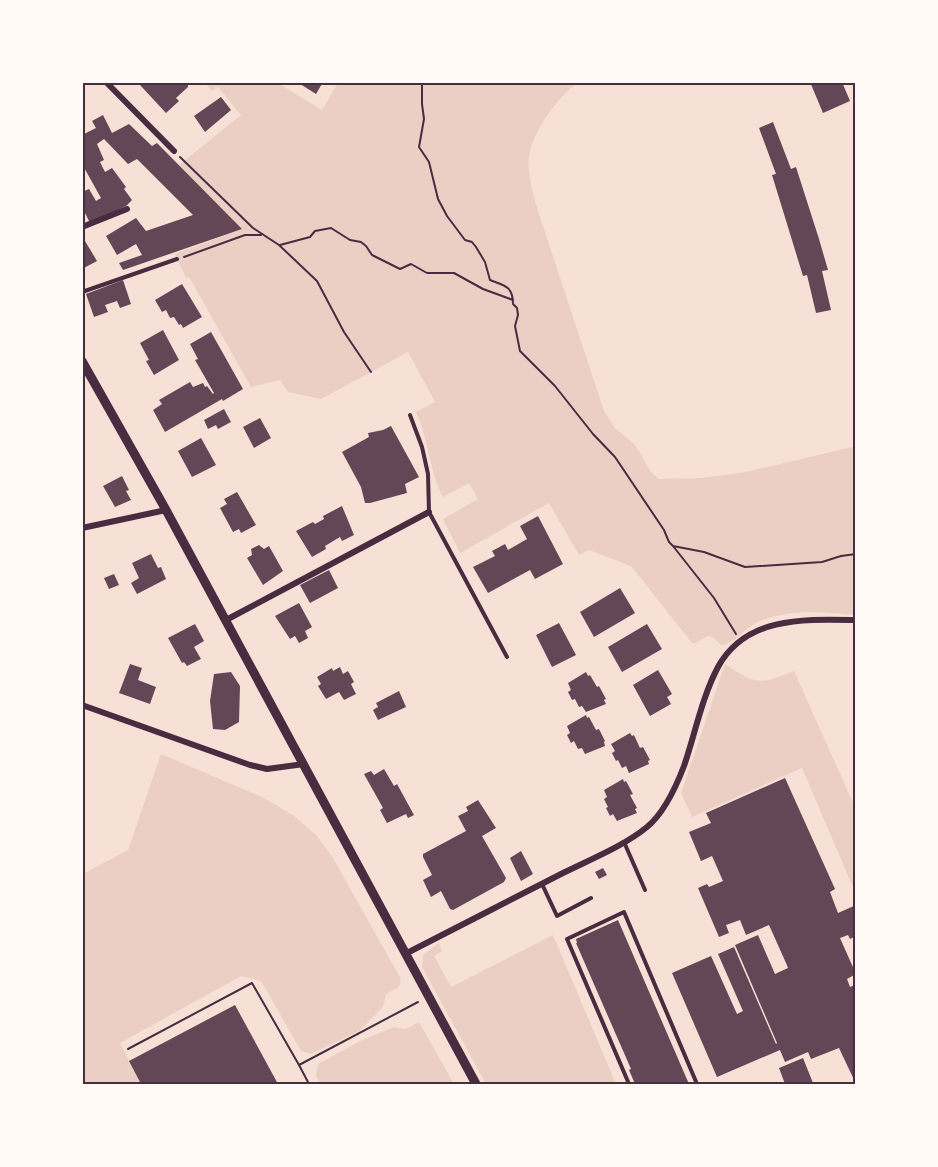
<svg xmlns="http://www.w3.org/2000/svg" width="938" height="1167" viewBox="0 0 938 1167" font-family="Inter,sans-serif">
  <rect width="100%" height="100%" fill="#f7e1d7"/>
  <path fill="#ebcfc5" d="M205,83H278L322,110L338,83H577C558,97 532,132 529,157C527,174 533,192 537,208L604,411L615,428L635,445L651,472L659,479L702,478L746,472L852,447L855,449V615C823,612 787,608 756,623C744,629 735,644 721,645L714,638L708,636L693,644L631,566L589,550L579,555L549,503L460,553L443,519L478,499L469,483L443,497C429,471 429,440 416,412L435,402L408,352L321,399L288,392L280,380L251,387L189,277L186,278L175,254L242,229L179,165L241,115L218,87L212,91Z
    M725,664C756,685 760,685 794,671L855,807V892L802,768L692,817L681,793Z
    M161,754L264,798L293,815L316,835L333,858L401,979L399,987L386,994L383,1007L359,1031L311,1054L301,1051L261,981L241,976L120,1043L141,1084H83V874L128,850Z
    M553,935L616,1084H486L422,967L423,955L439,943L442,951L434,956L451,987Z
    M419,1022L454,1084H320L316,1076L318,1064L362,1040L394,1027L406,1029Z"/>
  <path fill="#644757" d="M142,82H188V87L176,98L179,101L166,113L140,85Z
    M297,82H323L316,94Z
    M810,82H842L850,101L823,113Z
    M221,97L231,110L205,132L194,116Z
    M103,115L112,133L129,124L152,146L157,143L242,229L123,270L119,263L142,255L136,244L117,255L106,236L136,218L146,231L193,215L137,159L128,164L104,139L97,144L104,160L100,162L105,172L112,168L126,187L124,189L132,200L126,206L90,223L82,207L84,206L82,192L89,189L96,201L101,198L82,164V135L96,128L92,121Z
    M773,122L791,169L796,167L819,239L828,270L822,271L831,310L816,313L807,275L803,276L772,175L776,174L759,128Z
    M82,236L97,261L82,269Z
    M123,280L131,304L120,308L117,301L105,305L108,312L94,317L86,294Z
    M182,284L202,317L183,328L181,324L179,325L174,317L170,318L166,310L162,312L155,300Z
    M163,330L179,360L154,375L146,361L149,360L140,343Z
    M211,332L243,389L223,401L222,399L165,432L153,410L162,404L159,400L190,382L193,387L203,383L205,387L207,386L213,394L214,393L195,360L198,359L190,344Z
    M224,409L231,422L218,429L216,425L208,429L204,420Z
    M260,418L271,438L254,448L243,427Z
    M391,426L419,477L405,484L407,493L370,503H365L361,487L342,452L369,437L368,433L383,430Z
    M201,438L216,465L192,477L178,451Z
    M122,476L129,490L126,491L131,500L115,507L103,486Z
    M237,492L256,525L241,533L239,529L233,532L220,508L227,504L224,499Z
    M342,506L354,535L342,541L340,537L325,546L326,549L312,557L296,531L313,522L315,524L324,519L323,516Z
    M538,516L563,564L535,579L530,570L488,593L473,567L495,556L492,551L505,544L508,550L527,539L520,526Z
    M259,545L264,549L269,546L283,571L263,585L247,558L252,555L251,549Z
    M151,554L158,568L161,567L166,579L137,594L131,583L139,578L132,563Z
    M329,570L338,588L310,603L300,585Z
    M114,574L119,585L109,589L104,578Z
    M620,588L635,613L594,637L580,612Z
    M299,603L312,627L305,631L308,638L299,643L295,636L290,639L275,616Z
    M559,623L576,655L552,667L536,635Z
    M195,624L204,641L194,647L201,659L187,666L184,662L182,663L168,638Z
    M647,624L662,649L622,672L608,647Z
    M130,664L142,668L138,680L156,687L150,704L119,693Z
    M340,667L343,674L348,671L354,682L351,684L356,694L344,700L339,692L326,699L318,686L321,684L317,677L332,668L333,671Z
    M658,670L672,694L667,697L671,704L650,716L633,685Z
    M231,672L240,686L239,722L225,730L213,729L210,701L214,674Z
    M586,672L588,676L590,675L597,687L599,686L606,699L604,700L606,704L586,712L582,706L579,707L575,699L572,700L568,692L571,690L568,683Z
    M399,691L406,707L378,720L373,710L378,707L376,703Z
    M586,715L587,718L589,717L596,730L599,729L605,741L604,742L605,746L585,754L582,748L578,749L574,741L571,743L567,735L570,733L567,726Z
    M630,733L632,736L634,735L640,748L643,747L650,760L648,761L649,764L629,773L626,766L622,768L618,760L616,761L612,753L615,751L611,744Z
    M384,769L394,786L397,784L414,815L408,818L406,814L387,823L380,810L383,808L364,774L371,771L374,775Z
    M785,778L835,889L830,892L838,913L856,905V936L850,939L848,935L840,938L856,974L847,979L850,987L856,984V1038L853,1039L856,1041V1084L839,1048L811,1059L808,1052L785,1062L780,1050L717,1077L672,973L711,956L737,1014L743,1011L718,954L734,947L776,1044L777,1043L735,945L758,935L775,974L788,968L786,963L769,925L746,935L740,920L726,925L729,933L719,937L698,888L707,884L709,887L723,881L712,856L701,861L689,832L711,823L706,813Z
    M623,779L624,782L626,781L633,794L630,795L637,808L635,809L637,813L617,821L613,814L610,816L606,808L608,807L604,799L607,797L604,790Z
    M478,800L496,828L482,836L506,878L504,882L453,910L450,909L441,891L431,897L423,880L432,875L423,857V854L466,831L458,816L468,811L466,807Z
    M521,851L533,874L521,881L510,858Z
    M603,868L607,875L599,879L595,872Z
    M618,920L689,1084H635L629,1070L631,1069L576,943H577L576,939Z
    M235,1005L278,1084H141L129,1061Z
    M803,1058L813,1083L808,1084H785L779,1068Z"/>
  <g fill="none" stroke-linecap="round" stroke-linejoin="round">
    <path stroke="#4a2c40" stroke-width="2" d="M422,82V104L424,119L419,147L429,162L438,199L447,216L465,240L472,242L476,247L485,262L490,280C505,286 513,286 513,304L517,308L518,315L515,326L520,351L555,386L593,434L615,457L664,530L669,542L673,546L704,552L745,567L822,562L841,556L856,554
      M180,157L253,228L279,245L317,281L344,332L371,372
      M280,245L310,237L315,231L331,228L350,240L361,242L366,246L372,255L400,269L411,264L427,273H454L483,289L513,300
      M184,257L245,235H261
      M673,546L714,598L736,634
      M128,1049L252,983L299,1065L418,1002
      M299,1065L309,1084"/>
    <path stroke="#4a2c40" stroke-width="4" d="M82,292L177,259
      M410,415L422,447L428,474L429,512L507,657
      M624,842L645,890
      M542,884L557,916L591,898
      M629,1084L567,939L624,912L697,1084"/>
    <path stroke="#4a2c40" stroke-width="6" d="M106,82L174,151
      M82,227L127,209
      M82,528L166,510
      M226,620L429,512
      M82,705L250,765L267,769L304,764
      M405,954C458,927 510,900 563,873C589,860 624,846 647,827C664,813 676,787 684,766C695,734 702,697 718,667C746,616 805,619 856,620"/>
    <path stroke="#4a2c40" stroke-width="9" d="M82,361L166,510L476,1084"/>
  </g>
  <rect width="938" height="1167" fill="none" stroke="#fffaf5" stroke-width="168"/>
  <rect x="84" y="84" width="770" height="999" fill="none" stroke="#4a2c40" stroke-width="2"/>
</svg>
